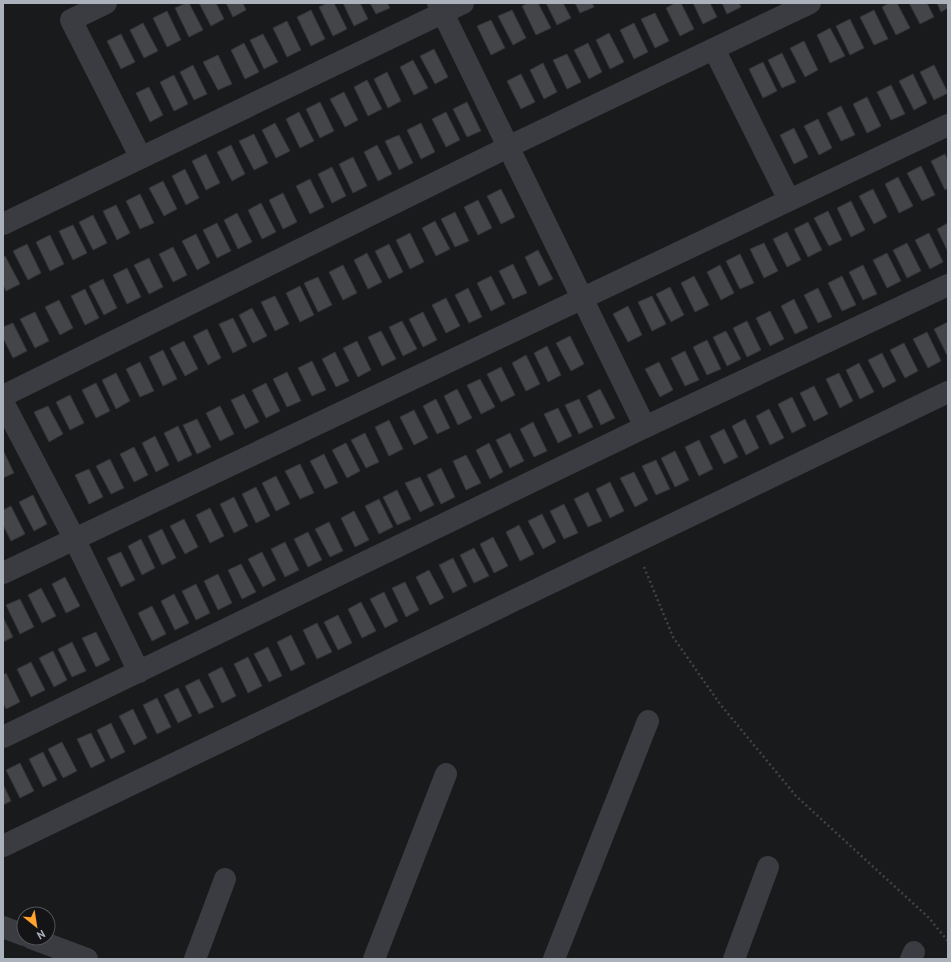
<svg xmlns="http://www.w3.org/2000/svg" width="951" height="962" viewBox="0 0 951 962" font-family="'PT Sans',sans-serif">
  <rect width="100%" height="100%" fill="#191a1c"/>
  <path fill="#434549" stroke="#333438" d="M186,3H189L203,30L189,37L175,8Z
    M199,3H216L224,19L211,26Z
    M226,3H243L246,10L233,17Z
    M327,3H334L347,29L333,36L319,7Z
    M343,3H360L368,19L354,26Z
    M370,3H387L390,8L376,14Z
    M528,3H538L551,28L536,35L522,6Z
    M546,3H563L571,18L557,25Z
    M575,3H592L594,7L580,13Z
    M675,3H681L694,29L680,36L666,8Z
    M693,3H710L717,17L703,24Z
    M722,3H739L741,7L727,14Z
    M889,3H897L910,28L896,35L882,7Z
    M909,3H927L934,17L920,24Z
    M937,3H948V8L941,12Z
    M311,10L325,39L311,46L297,17Z
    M512,10L526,38L513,45L498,16Z
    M874,10L888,39L874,45L860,17Z
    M167,11L181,40L167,47L153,18Z
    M655,13L669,41L655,48L641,19Z
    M850,19L864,48L850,55L836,26Z
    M491,20L505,48L491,55L477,26Z
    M287,21L301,50L287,57L273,28Z
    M143,23L158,51L144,58L130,30Z
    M634,23L648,52L634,59L620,30Z
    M830,28L845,56L830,63L817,35Z
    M609,33L624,62L610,69L596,40Z
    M121,34L135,62L121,69L107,41Z
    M263,34L278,62L264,69L250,40Z
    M804,41L818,70L805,77L790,48Z
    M244,43L259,72L245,79L231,50Z
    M588,43L602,72L589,79L574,50Z
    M434,49L448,77L435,84L420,56Z
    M782,53L796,82L782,88L768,60Z
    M567,54L581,82L567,89L553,60Z
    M218,55L232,84L218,90L203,62Z
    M413,60L428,88L414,95L400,67Z
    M763,62L777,91L763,98L749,69Z
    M543,63L557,92L544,99L530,70Z
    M193,65L207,94L194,100L180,72Z
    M934,65L948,93L934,100L920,72Z
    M387,72L401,101L388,108L374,79Z
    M521,74L535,102L521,109L507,81Z
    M913,74L927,103L914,110L899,81Z
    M174,75L188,104L174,111L160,82Z
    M367,80L382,109L368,116L354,87Z
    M891,85L905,114L891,120L877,92Z
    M149,87L163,115L150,122L136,93Z
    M344,92L358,120L345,127L330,99Z
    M867,97L881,126L867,133L853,104Z
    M320,102L334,131L320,138L306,109Z
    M467,102L481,131L467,137L453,109Z
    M841,106L855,135L841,141L827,113Z
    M299,112L314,141L300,148L286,119Z
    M446,112L460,140L446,147L432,119Z
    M818,119L832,148L819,155L804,126Z
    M275,123L290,151L276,158L262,130Z
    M421,123L435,152L421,159L407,130Z
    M794,128L808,157L794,164L780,135Z
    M254,134L268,163L254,170L239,141Z
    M399,135L413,163L399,170L385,141Z
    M231,145L245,174L232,181L217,152Z
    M377,145L392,174L378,181L364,152Z
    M206,154L220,183L206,190L192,161Z
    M945,154L948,161V188L945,190L931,161Z
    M353,157L367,186L353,193L339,164Z
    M921,166L935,195L922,201L907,173Z
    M332,167L346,196L332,203L318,174Z
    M185,169L199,198L186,205L172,176Z
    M898,177L913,206L899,213L885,184Z
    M310,179L324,207L310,214L296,186Z
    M163,181L177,209L164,216L149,188Z
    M501,189L515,217L501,224L487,196Z
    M873,189L887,217L874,224L859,196Z
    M283,193L297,222L283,229L269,200Z
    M140,194L154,223L140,229L126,201Z
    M478,200L492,228L478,235L464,207Z
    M851,201L865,230L851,237L837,208Z
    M261,203L276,232L262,239L248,210Z
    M116,205L130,233L117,240L103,211Z
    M828,211L842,240L829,246L814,218Z
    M455,212L469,241L455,247L441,219Z
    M237,213L252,242L238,249L224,220Z
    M93,215L107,243L93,250L79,222Z
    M435,221L450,249L436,256L422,228Z
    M808,222L822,250L808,257L794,229Z
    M217,223L231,251L217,258L203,230Z
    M948,223V252L937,229Z
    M73,225L87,253L73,260L59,231Z
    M787,232L801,260L787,267L773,239Z
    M410,233L424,262L410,269L396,240Z
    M929,233L943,262L930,269L915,240Z
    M196,234L210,263L197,270L182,241Z
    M50,235L64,264L50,271L36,242Z
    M764,243L778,271L764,278L750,249Z
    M907,243L921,271L907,278L893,250Z
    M27,244L41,273L28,280L13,251Z
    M389,244L403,272L389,279L375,251Z
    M173,247L187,275L173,282L159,254Z
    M538,250L553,279L539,286L525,257Z
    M367,253L382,282L368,289L354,260Z
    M887,253L901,281L887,288L873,260Z
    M740,254L754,283L740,289L726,261Z
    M5,256L20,284L6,291L3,285V257Z
    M149,258L163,287L149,294L134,265Z
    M513,264L527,293L513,299L499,271Z
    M343,265L357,293L343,300L329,272Z
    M720,265L734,293L721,300L707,272Z
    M863,265L877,294L863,300L849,272Z
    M127,268L141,297L127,304L113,275Z
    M491,276L505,304L491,311L477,283Z
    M694,276L709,305L695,312L681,283Z
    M842,276L856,305L842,311L828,283Z
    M318,277L332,305L318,312L304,283Z
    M103,279L117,308L104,315L89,286Z
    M300,286L314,315L300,322L286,293Z
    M670,287L684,315L671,322L656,294Z
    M468,288L482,317L469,323L455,295Z
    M818,288L832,317L818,323L804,295Z
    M85,289L99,318L85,325L71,296Z
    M275,296L289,324L275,331L261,302Z
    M652,296L666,324L652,331L638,302Z
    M446,298L460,326L446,333L432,305Z
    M794,299L808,328L795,334L781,306Z
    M59,300L73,328L60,335L45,307Z
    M628,306L642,335L628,342L613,314Z
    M252,308L267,336L253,343L239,315Z
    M770,311L784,339L770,346L756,318Z
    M35,312L49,341L35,348L20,319Z
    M423,312L437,340L423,347L409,319Z
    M233,318L247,346L233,353L219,324Z
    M402,321L417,349L403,356L389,327Z
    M747,321L761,350L747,357L733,328Z
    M948,322V357L934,329Z
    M13,323L27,351L13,358L3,338V327Z
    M207,329L221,358L208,365L193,336Z
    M381,331L396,359L382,366L368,337Z
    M726,331L741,359L727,366L713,337Z
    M927,332L941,361L928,368L913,339Z
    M570,336L584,364L571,371L556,343Z
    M707,340L721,369L707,375L693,347Z
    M184,341L198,369L185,376L170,348Z
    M357,341L371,370L358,377L343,348Z
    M904,343L918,371L905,378L890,350Z
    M547,346L561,375L548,382L534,353Z
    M163,350L177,379L163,386L149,357Z
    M685,351L699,380L685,386L671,358Z
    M335,352L349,381L336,387L322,359Z
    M882,353L896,381L883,388L868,360Z
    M526,355L540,384L526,391L512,363Z
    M312,361L326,390L312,396L298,368Z
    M140,362L154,391L140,397L126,369Z
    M659,362L673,390L660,397L645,369Z
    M859,363L874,392L860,399L846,370Z
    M501,367L515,395L501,402L487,374Z
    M287,372L301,401L287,407L273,379Z
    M116,373L130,401L116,409L102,380Z
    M839,373L853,401L840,408L826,379Z
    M480,379L495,407L481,414L467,385Z
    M96,383L110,411L96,418L82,390Z
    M266,383L280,411L266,418L252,390Z
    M814,386L828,414L814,421L800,393Z
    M457,389L472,418L458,425L444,396Z
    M600,389L615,418L601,425L587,396Z
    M244,394L259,422L245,429L231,400Z
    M70,395L84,423L70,430L56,402Z
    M792,397L806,426L792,433L778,404Z
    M436,399L450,428L437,434L423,406Z
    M579,399L593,427L579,434L565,405Z
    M48,406L63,434L49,442L34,412Z
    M220,406L234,434L220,441L206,413Z
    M558,408L572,436L558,443L544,414Z
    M769,409L784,438L770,445L756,416Z
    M414,410L428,438L414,445L400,417Z
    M197,419L211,447L197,454L183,425Z
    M745,419L759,448L746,455L732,426Z
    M389,420L403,449L389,456L375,427Z
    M533,422L547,451L534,457L520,429Z
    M178,426L192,455L178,462L164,433Z
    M724,429L738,457L724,464L710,436Z
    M365,433L379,462L366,468L351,440Z
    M510,433L524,461L510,468L496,440Z
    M155,436L169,465L156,472L142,443Z
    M699,440L713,469L699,476L685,447Z
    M346,443L360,471L347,478L332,450Z
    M489,443L503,472L490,479L476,450Z
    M134,447L148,475L134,482L120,454Z
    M3,450L14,473L3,478Z
    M675,451L689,480L675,487L661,458Z
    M324,454L338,483L325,489L310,461Z
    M466,455L481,483L466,490L453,461Z
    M110,459L124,488L111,494L96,466Z
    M656,460L670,489L656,495L642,466Z
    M300,464L314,493L300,499L285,471Z
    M441,468L455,497L441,504L427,475Z
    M89,469L103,497L89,504L75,475Z
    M634,472L648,500L635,507L620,478Z
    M276,476L290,504L276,511L262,483Z
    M420,477L434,505L420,512L405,483Z
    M610,482L624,511L610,518L596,489Z
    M256,487L270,516L256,523L242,494Z
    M397,490L411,519L397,525L383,497Z
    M588,492L602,521L588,527L574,499Z
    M33,495L47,524L34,531L19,502Z
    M234,497L248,526L234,533L220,504Z
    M379,499L393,527L379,534L365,506Z
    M564,504L578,533L564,539L550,511Z
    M11,506L25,534L11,541L3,525V510Z
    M210,508L224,536L210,543L196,515Z
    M354,511L369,540L355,547L341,518Z
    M542,514L556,542L543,549L528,521Z
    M184,519L198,547L185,554L170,526Z
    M329,522L343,551L330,557L315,529Z
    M519,525L534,554L520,561L506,532Z
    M162,529L176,558L162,565L148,536Z
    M308,532L322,560L308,567L294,539Z
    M493,537L508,566L494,573L480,544Z
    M141,539L155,568L142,575L128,546Z
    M285,542L299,570L285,577L271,549Z
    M474,548L489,576L474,583L460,555Z
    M121,552L135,580L121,587L107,558Z
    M262,552L276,580L263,587L248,559Z
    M453,558L467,586L453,593L439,565Z
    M241,564L256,592L242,599L228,570Z
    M429,570L444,598L430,605L416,577Z
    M218,574L232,603L218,610L204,581Z
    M65,577L80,606L66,613L52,584Z
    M405,582L419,610L406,617L392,588Z
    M196,584L210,613L196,620L182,591Z
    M41,588L56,616L42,623L28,595Z
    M384,592L398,621L385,628L370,599Z
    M174,594L189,623L175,630L161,601Z
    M20,599L34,627L20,634L6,605Z
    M361,602L376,631L362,638L348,609Z
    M152,606L166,634L152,641L138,613Z
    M338,615L352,643L338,650L324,622Z
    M3,617L13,637L3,642Z
    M317,623L332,652L317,659L303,630Z
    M96,632L110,660L96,667L82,638Z
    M291,635L305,664L291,671L277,642Z
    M72,642L86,671L72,677L58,649Z
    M268,647L282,676L269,682L254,654Z
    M53,651L67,680L54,687L39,658Z
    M248,657L262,686L248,693L234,664Z
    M31,662L45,690L31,697L17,669Z
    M222,667L236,696L222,703L208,674Z
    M6,673L20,702L6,709L3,703V675Z
    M199,679L214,707L199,714L185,686Z
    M178,688L192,716L178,723L164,695Z
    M157,698L171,727L157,734L143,705Z
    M133,709L147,738L134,745L119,716Z
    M111,723L125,752L111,759L97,730Z
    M91,733L105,761L91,768L77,739Z
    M62,742L77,771L63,778L48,749Z
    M43,752L57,780L43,787L29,759Z
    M20,763L34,791L20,798L6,770Z
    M3,784L11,801L3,805Z"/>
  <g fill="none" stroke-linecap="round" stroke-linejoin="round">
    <path stroke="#404348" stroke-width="2.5" stroke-dasharray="2 3" stroke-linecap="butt" d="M644,567L673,637L720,704L796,796L928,917L948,941"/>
    <path stroke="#3a3c41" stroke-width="22" d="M106,3L71,20L141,158
      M438,3L645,427
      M714,49L789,200
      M3,224L463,3
      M3,396L508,147L810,3
      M3,402L74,538L139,672
      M3,573L948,125
      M3,737L645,427L948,285
      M3,846L948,392
      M3,927L24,935
      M31,938L87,959
      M195,959L225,879
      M374,959L446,774
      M554,959L648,721
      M734,959L768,867
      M911,959L914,952"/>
  </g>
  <rect width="951" height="962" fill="none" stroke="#abb2bc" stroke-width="8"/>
  <g transform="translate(36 926) rotate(150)"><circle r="19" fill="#141417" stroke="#505359"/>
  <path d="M0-3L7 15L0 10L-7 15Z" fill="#ffa22e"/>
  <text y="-6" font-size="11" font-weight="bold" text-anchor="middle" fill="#abb2bc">N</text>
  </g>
</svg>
